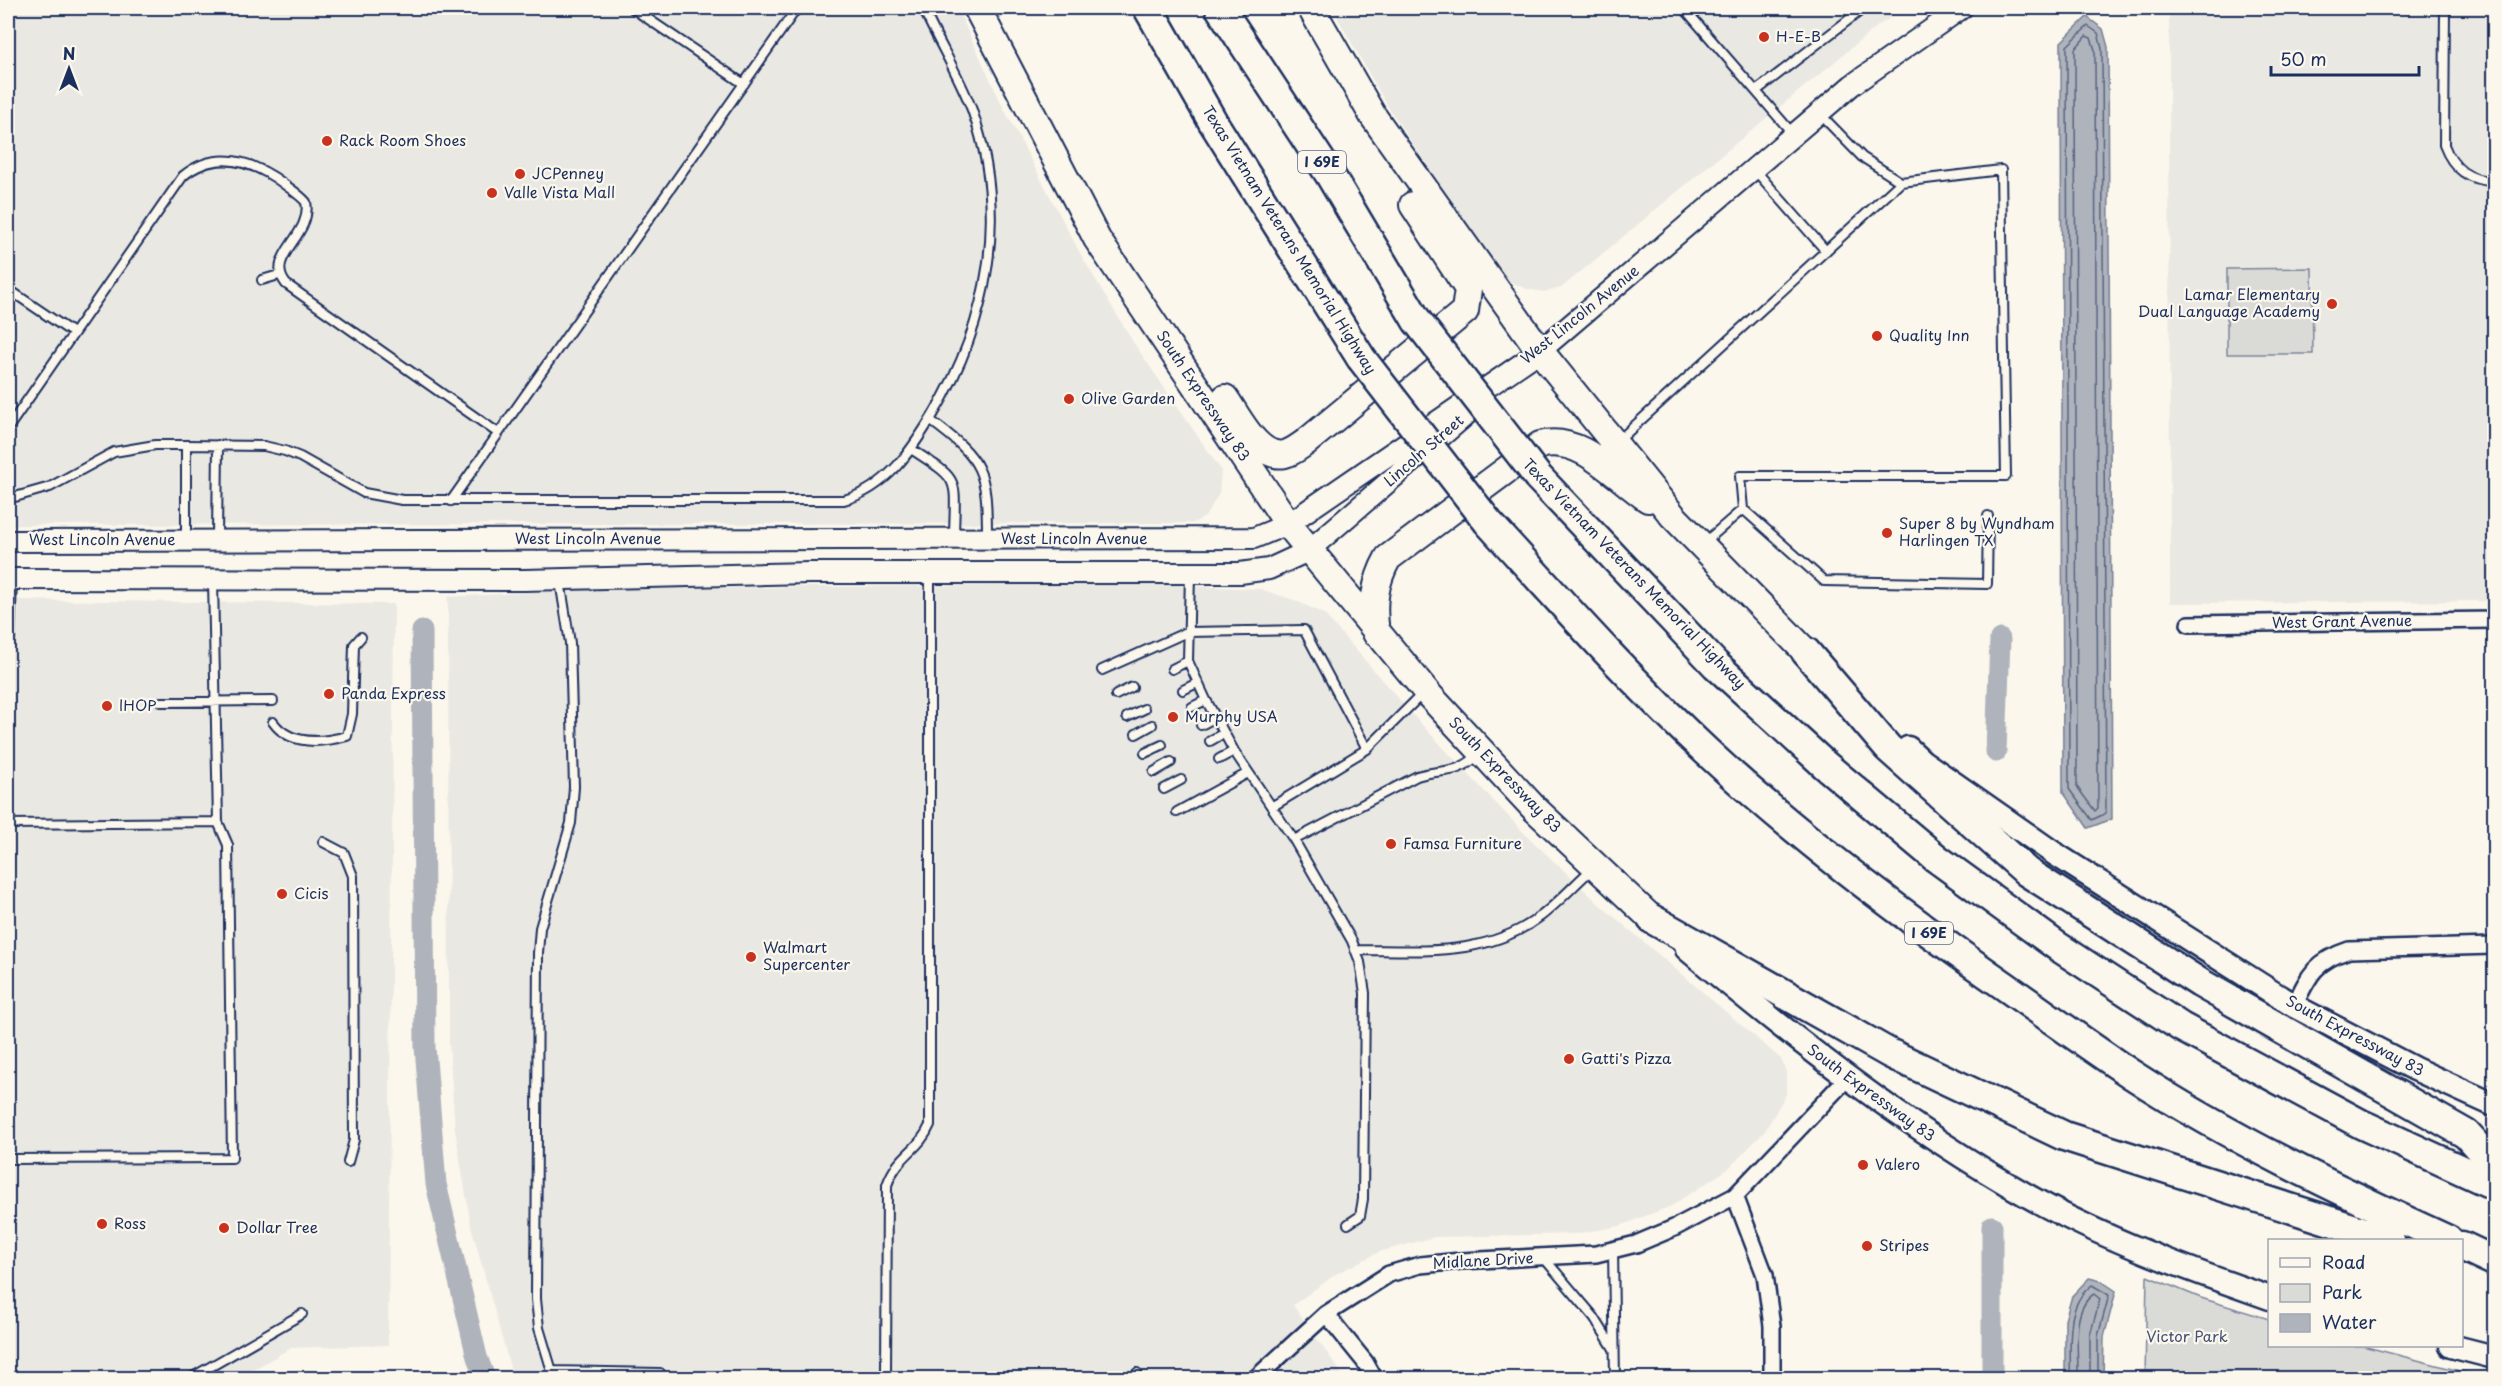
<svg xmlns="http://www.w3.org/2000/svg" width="2502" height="1386" viewBox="0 0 2502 1386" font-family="'Playpen Sans',sans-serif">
  <rect width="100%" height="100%" fill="#fbf7ec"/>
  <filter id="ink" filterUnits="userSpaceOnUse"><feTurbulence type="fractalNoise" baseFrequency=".0167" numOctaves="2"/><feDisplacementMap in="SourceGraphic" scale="12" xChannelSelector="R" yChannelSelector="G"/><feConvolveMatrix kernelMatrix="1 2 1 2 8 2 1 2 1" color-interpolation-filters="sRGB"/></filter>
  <g filter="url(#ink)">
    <path fill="#eae8e2" d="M8,8H957L1003,107L1081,255L1133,342L1221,470L1219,494L1205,517L1193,523L8,525Z
      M1332,8H1905L1879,25L1561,288L1543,292L1527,289L1506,280L1494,265L1388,107Z
      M2169,8H2494V601L2170,603Z
      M1147,584L1260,589L1294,600L1324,614L1422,725L1527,836L1598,903L1781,1059L1786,1072V1094L1765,1131L1728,1169L1671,1206L1620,1226L1576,1234L1435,1237L1379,1252L1336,1274L1293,1305L1345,1378H513L471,1226L455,1129L449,1044L448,597L592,589Z
      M8,600L394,604L388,1345L291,1348L238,1378H8Z"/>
    <path fill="#dadad7" stroke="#7a849a" stroke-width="1.5" d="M2312,268L2313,354H2227V269Z
      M2147,1276L2201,1298L2269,1319L2270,1346H2363L2487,1378H2145Z"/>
    <path fill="#afb3bb" stroke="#747e96" stroke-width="1.5" d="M2087,17L2103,29L2108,47L2112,819L2088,828L2063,792L2061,42Z
      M2089,1278L2101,1281L2116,1291L2104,1337L2103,1378H2065V1320L2072,1296Z"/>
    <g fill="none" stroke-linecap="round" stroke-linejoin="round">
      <path stroke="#566483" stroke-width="1.5" d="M2088,26L2098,33L2102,49L2106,813L2092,820L2069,789L2067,46Z
        M2086,36L2091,38L2095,50L2098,808L2095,811L2077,787L2075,49Z
        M2070,1378C2072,1347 2063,1306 2092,1285L2109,1295L2098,1336V1378
        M2078,1378C2079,1353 2070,1309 2094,1294L2100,1299L2090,1335V1378"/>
      <path stroke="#afb3bb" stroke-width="21" d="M422,631L425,1047L436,1184L477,1357L485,1378
        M1996,752L2000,639
        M1992,1226V1378"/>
      <defs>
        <path id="service" d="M632,8L744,84
          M1684,8L1793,134
          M2445,8L2444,145C2453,169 2469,181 2494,181
          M1756,91L1864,8
          M1755,170L1826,251
          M262,280L279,275
          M8,289L73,333
          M930,420C984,460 987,471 987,537
          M8,428L183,176C216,149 253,161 284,184C292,190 300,195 306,202C313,236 264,256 286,284L498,433
          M1618,441L1901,182L1862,157L1819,113
          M911,449C962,482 955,476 954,537
          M8,499L50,487L114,452L155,445H186L264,446L285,451L300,457L364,493L402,500H844C887,488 911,451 933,415C989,322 1009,214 972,110C959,75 938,42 923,8
          M451,501L797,8
          M1743,509L1740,476H2006L2001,170L1901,182
          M217,538L218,445
          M186,539V445
          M1705,542L1743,509L1824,581L1987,584L1988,516
          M1190,574L1188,661L1206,700L1234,751L1294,840L1352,941L1360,962L1365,993L1363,1199L1360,1216L1348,1224
          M10,638L12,580
          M1172,669L1188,661
          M1102,670L1187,632L1304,630L1367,749
          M1183,690L1197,683
          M1116,695L1132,687
          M161,702L273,701
          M1192,707L1206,700
          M1127,717L1144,709
          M273,722C290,746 321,743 347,736L352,714L354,645L361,637
          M1201,725L1216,717
          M1136,734L1152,725
          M1210,741L1224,733
          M1145,753L1162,745
          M1219,759L1234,751
          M1154,772L1171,762
          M1164,789L1181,780
          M1273,806L1367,749L1422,694
          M1177,812L1248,773
          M8,824L218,822L213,581
          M1294,840L1417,776C1443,768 1456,776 1478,755
          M323,842L344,853L353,876L354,1140L348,1162
          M1355,950C1420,950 1486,958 1541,916C1559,902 1575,884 1592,869
          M8,1159L232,1158L228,845L218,822
          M1613,1250L1615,1378
          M1544,1258L1594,1317L1614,1349
          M552,1371L660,1373V1378
          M1137,1373L1138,1378
          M886,1374L887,1185C897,1155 919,1151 930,1125V574
          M191,1378L302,1314
          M554,1378L539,1328L536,1299L538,953L540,928L571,823L574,787L570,643L560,581"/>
        <path id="minor" d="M2189,624L2494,620
          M2294,1006C2309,975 2315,961 2349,950L2494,946
          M1735,1196L1765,1275L1772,1326V1378
          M1326,1314L1365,1362L1374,1378
          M1256,1378L1326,1314L1389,1274L1420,1265L1461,1261L1596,1254L1636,1244L1674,1228L1735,1196L1848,1077"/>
        <path id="tertiary" d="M8,541L1254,538L1288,524L1540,351L1852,85L1962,8
          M8,579L524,580L809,573H1240L1269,569L1308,551L1465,416"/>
        <path id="secondary" d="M1908,748L1922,761L2055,854L2294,1006L2415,1069L2494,1105
          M1687,949C1795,1040 1905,1126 2028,1196C2104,1239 2187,1269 2270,1298
          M2451,1346L2494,1357"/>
        <path id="primary" d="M977,8L1097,239L1288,524L1430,696L1534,808L1652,919
          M1311,8L1373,116L1540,351L1673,516L1806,652
          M1225,398C1238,416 1258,460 1285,454C1293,452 1300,446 1306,442L1465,311L1468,289L1413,205
          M1376,633C1372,605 1374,583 1388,558L1540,445C1581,434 1615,477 1648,499"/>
        <path id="motorway" d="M1148,8L1213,122L1361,358
          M1220,8L1330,175L1417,321
          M1538,477L1716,665L1825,765L1936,858L2057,946L2181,1027L2361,1124L2494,1185
          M1488,522C1559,600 1629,679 1706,751C1795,834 1892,907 1992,977C2038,1009 2084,1043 2131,1074C2231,1139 2340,1191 2448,1240
          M1806,652L1888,748L2027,872L2200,983L2466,1134L2494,1165
          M1652,919L1889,1053L2064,1136L2390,1240
          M2462,1246L2494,1261"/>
      </defs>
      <use href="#service" stroke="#1b2f5e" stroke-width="12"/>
      <use href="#minor" stroke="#1b2f5e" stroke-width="20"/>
      <use href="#tertiary" stroke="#1b2f5e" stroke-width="24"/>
      <use href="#secondary" stroke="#1b2f5e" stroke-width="27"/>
      <use href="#primary" stroke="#1b2f5e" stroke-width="30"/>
      <use href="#motorway" stroke="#1b2f5e" stroke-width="33"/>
      <use href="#service" stroke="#fbf7ec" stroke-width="8"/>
      <use href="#minor" stroke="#fbf7ec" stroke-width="15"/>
      <use href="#tertiary" stroke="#fbf7ec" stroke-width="20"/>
      <use href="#secondary" stroke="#fbf7ec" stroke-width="22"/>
      <use href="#primary" stroke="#fbf7ec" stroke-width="26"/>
      <use href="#motorway" stroke="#fbf7ec" stroke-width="28"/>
      <defs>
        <path id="motorway-bridge" d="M1417,321L1538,477
          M1361,358L1488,522"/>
      </defs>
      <use href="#motorway-bridge" stroke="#1b2f5e" stroke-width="33" stroke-linecap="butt"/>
      <use href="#motorway-bridge" stroke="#fbf7ec" stroke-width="28"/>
    </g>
  </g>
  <g fill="#c8321e" stroke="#fbf7ec" stroke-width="2">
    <circle cx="1764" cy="37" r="6"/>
    <circle cx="327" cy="141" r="6"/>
    <circle cx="520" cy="174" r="6"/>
    <circle cx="492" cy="193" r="6"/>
    <circle cx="2332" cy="304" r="6"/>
    <circle cx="1877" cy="336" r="6"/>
    <circle cx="1069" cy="399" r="6"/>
    <circle cx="1887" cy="533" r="6"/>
    <circle cx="329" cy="694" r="6"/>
    <circle cx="107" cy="706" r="6"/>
    <circle cx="1173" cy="717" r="6"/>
    <circle cx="1391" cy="844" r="6"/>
    <circle cx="282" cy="894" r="6"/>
    <circle cx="751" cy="957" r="6"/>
    <circle cx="1569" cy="1059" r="6"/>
    <circle cx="1863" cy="1165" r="6"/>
    <circle cx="102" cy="1224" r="6"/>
    <circle cx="224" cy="1228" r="6"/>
    <circle cx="1867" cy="1246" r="6"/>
  </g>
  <g text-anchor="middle" stroke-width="4.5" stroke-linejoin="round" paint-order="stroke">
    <g fill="#fbf7ec" stroke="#5e6b89" stroke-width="1.5">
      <rect x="1298" y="151" width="48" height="22" rx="4.5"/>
      <rect x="1905" y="922" width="48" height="22" rx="4.5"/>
    </g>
    <g font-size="14" font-weight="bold" fill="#1b2f5e">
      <text x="1322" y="167">I 69E</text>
      <text x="1929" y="938">I 69E</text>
    </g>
    <g font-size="15" fill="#1b2f5e" stroke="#fbf7ec" text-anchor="start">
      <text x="1776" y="42">H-E-B</text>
      <text x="339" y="146">Rack Room Shoes</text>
      <text x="532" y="179">JCPenney</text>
      <text x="504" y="198">Valle Vista Mall</text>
      <text x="2320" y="300" text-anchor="end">Lamar Elementary<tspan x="2320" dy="17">Dual Language Academy</tspan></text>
      <text x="1889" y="341">Quality Inn</text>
      <text x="1081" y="404">Olive Garden</text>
      <text x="1899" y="529">Super 8 by Wyndham<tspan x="1899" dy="17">Harlingen TX</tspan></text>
      <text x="341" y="699">Panda Express</text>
      <text x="119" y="711">IHOP</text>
      <text x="1185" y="722">Murphy USA</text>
      <text x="1403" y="849">Famsa Furniture</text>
      <text x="294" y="899">Cicis</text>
      <text x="763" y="953">Walmart<tspan x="763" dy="17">Supercenter</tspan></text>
      <text x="1581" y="1064">Gatti's Pizza</text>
      <text x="1875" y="1170">Valero</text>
      <text x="114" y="1229">Ross</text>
      <text x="236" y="1233">Dollar Tree</text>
      <text x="1879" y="1251">Stripes</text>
    </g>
    <g font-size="15" fill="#1b2f5e" stroke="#fbf7ec">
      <text transform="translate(1289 240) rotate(58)" y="5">Texas Vietnam Veterans Memorial Highway</text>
      <text transform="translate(1580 315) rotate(-39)" y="5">West Lincoln Avenue</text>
      <text transform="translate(1203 396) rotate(56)" y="5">South Expressway 83</text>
      <text transform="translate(1424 451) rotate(-41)" y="5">Lincoln Street</text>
      <text x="588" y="544">West Lincoln Avenue</text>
      <text x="1074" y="544">West Lincoln Avenue</text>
      <text x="102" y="545">West Lincoln Avenue</text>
      <text transform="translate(1634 574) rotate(46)" y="5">Texas Vietnam Veterans Memorial Highway</text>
      <text transform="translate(2342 622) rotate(-1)" y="5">West Grant Avenue</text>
      <text transform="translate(1505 775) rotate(46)" y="5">South Expressway 83</text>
      <text transform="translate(2355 1036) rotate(28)" y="5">South Expressway 83</text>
      <text transform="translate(1871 1093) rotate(36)" y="5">South Expressway 83</text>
      <text transform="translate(1483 1261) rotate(-3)" y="5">Midlane Drive</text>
    </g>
    <g font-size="15" fill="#415176" stroke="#fbf7ec">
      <text x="2187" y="1342">Victor Park</text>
    </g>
  </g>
  <rect width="2502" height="1386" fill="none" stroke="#fbf7ec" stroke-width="30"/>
  <rect x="15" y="15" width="2472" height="1356" fill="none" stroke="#1b2f5e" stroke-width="2" filter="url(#ink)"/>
  <rect x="2268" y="1239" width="195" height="108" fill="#fbf7ec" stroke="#a1a7b3" stroke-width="1.5"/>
  <rect x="2280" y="1258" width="30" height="9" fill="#fbf7ec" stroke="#a1a7b3" stroke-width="1.5"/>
  <text x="2322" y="1269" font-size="18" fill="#1b2f5e">Road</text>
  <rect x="2280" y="1284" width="30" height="18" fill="#dadad7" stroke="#a1a7b3" stroke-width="1.5"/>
  <text x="2322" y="1299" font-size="18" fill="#1b2f5e">Park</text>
  <rect x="2280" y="1314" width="30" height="18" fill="#afb3bb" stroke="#a1a7b3" stroke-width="1.5"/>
  <text x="2322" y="1329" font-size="18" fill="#1b2f5e">Water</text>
  <g transform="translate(69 69)" stroke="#fbf7ec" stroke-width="4.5" paint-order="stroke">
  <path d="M0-4.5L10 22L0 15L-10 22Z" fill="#1b2f5e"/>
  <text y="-9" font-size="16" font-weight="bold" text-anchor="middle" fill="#1b2f5e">N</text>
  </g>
  <path d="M2271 66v9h148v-9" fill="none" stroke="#1b2f5e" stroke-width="3"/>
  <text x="2280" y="66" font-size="18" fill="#1b2f5e" stroke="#fbf7ec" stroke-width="4.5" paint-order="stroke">50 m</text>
</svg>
